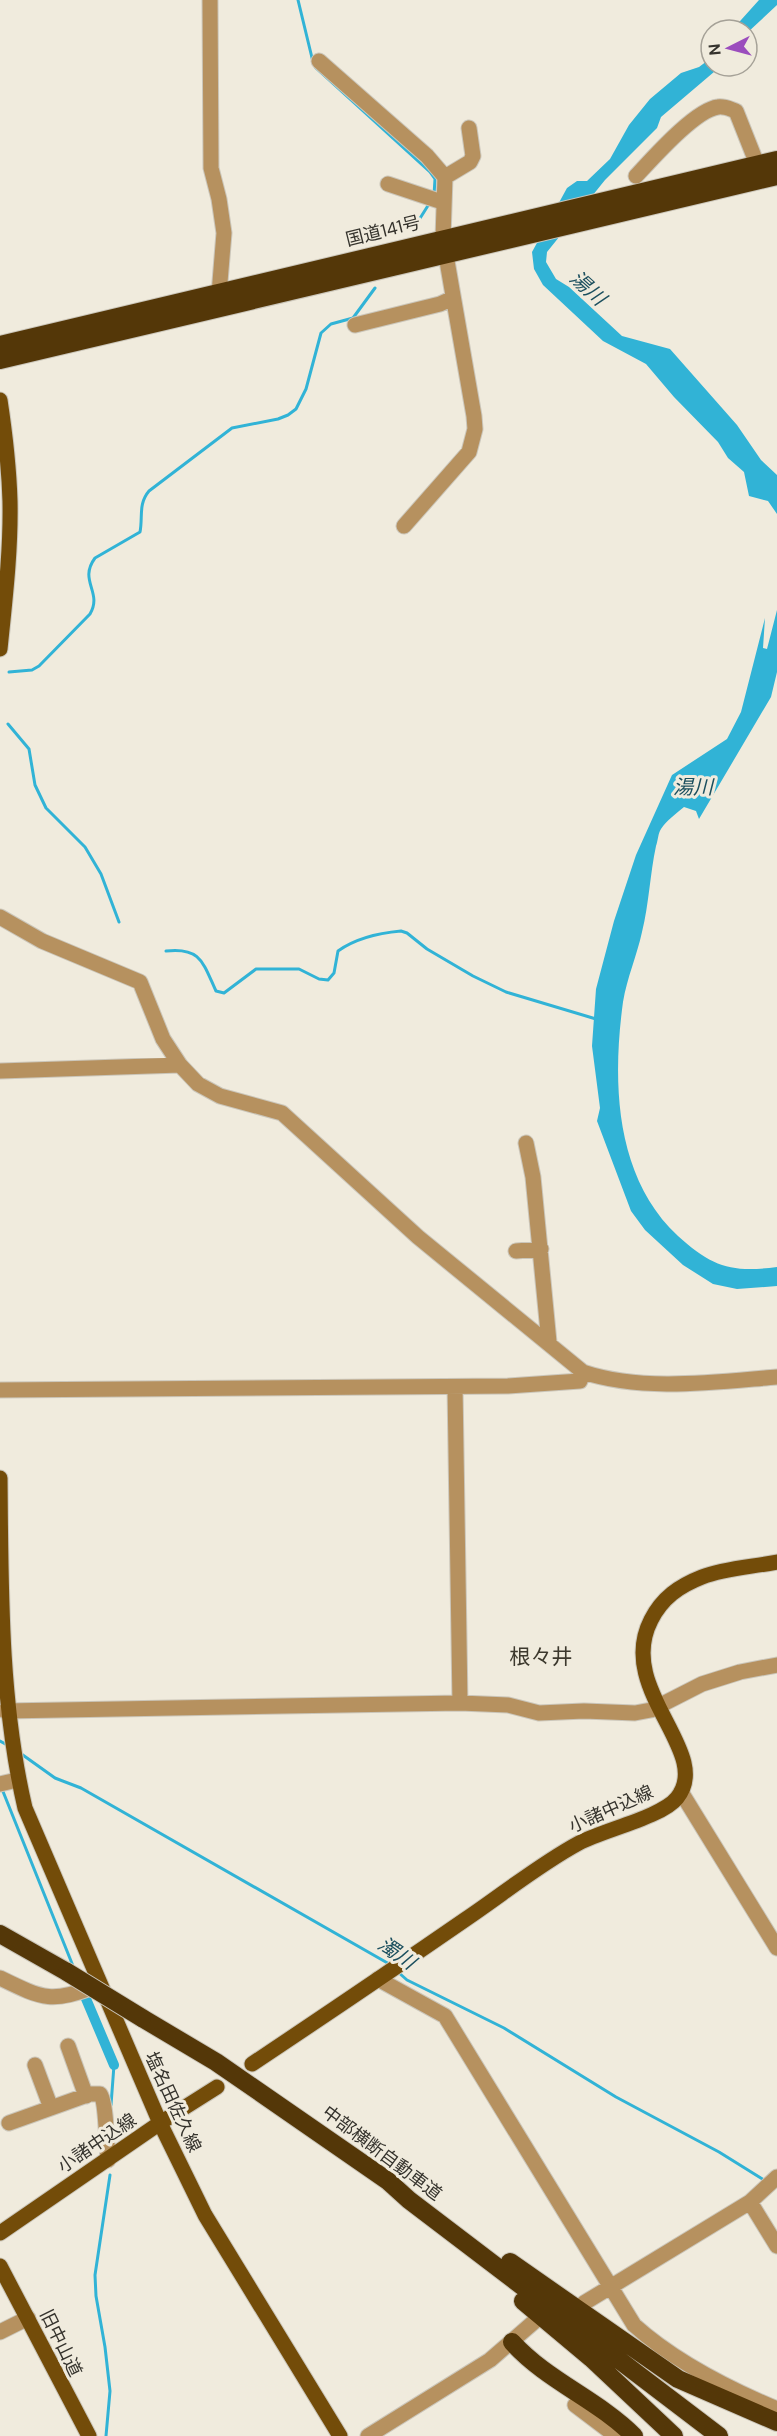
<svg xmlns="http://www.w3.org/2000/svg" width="777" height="2436" viewBox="0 0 777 2436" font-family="'DM Sans','Noto Sans JP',sans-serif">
  <rect width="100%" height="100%" fill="#f0ebdd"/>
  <path fill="#31b3d6" d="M759,0H777V5L747,33V30H732Z
    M711,58V66H721L661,117L657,128L605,180L547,252L546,262L556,279L569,287L622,336L670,349L737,425L761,460L777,475V514L768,501L749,496L744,472L728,458L718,442L674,397L646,364L603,341L543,285L534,269L532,252L567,188L577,181H587L610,159L629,125L650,99L681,73L699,67Z
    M777,610V672L771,697L699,819L696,811L684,807C677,813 666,821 661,829C658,833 658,841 656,846C650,874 649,904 642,932C637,955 627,978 623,1002C612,1083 615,1177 678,1236C712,1267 732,1273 777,1267V1286L737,1289L713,1284L683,1265L645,1230L631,1211L597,1121L600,1108L592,1046L596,989L614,921L636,855L672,775L727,739L741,712L765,618L763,648L767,649Z"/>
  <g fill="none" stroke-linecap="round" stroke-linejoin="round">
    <path stroke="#31b3d6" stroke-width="3" d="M298,0L313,62
      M316,68L430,172L435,179L434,195
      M412,231L429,204
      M9,672L32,670L39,666L90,614C103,592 78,581 95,558L140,532C143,517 138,504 149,491L232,428L278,419L288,415L296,409L306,389L321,333L331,324L353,318L375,288
      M8,724L29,749L35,785L46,808L85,847L101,874L119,922
      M166,951C201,947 203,963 216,991L224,993L256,969H299L319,979L328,980L334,973L338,951C356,938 379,933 401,931L407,933L427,949L473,976L506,992L596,1019
      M0,1741L9,1746
      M20,1753L55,1778L81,1788L391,1965
      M2,1789L73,1966
      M398,1972L407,1980L504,2028L616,2097L719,2152L764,2180
      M111,2105L114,2065
      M106,2436L110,2391L105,2347L96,2296L95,2275L110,2175"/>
    <path stroke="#31b3d6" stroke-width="10" d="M84,1994L114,2065"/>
    <defs>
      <path id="minor" d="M210,0L211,168L219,199L224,233L219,294
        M319,61L427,156L445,177
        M636,176C653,158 695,110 718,107C724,106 730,109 736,111L757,164
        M388,184L442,202
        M355,325L440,304L453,298
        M404,526L469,452L475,429L474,416L443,238L445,177L470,162L473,156L469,128
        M0,917L42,941L140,982L163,1039L180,1065L198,1084L220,1096L282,1113L418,1237L583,1372C643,1392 715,1382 777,1377
        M0,1071L180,1065
        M526,1143L533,1177L549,1342
        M516,1251L541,1249
        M455,1387L460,1703
        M0,1390L508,1386L580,1381L583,1372
        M5,1711L460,1703L508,1705L539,1713L584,1711L635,1713L651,1710L702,1684L740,1672L777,1665
        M0,1784L17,1780
        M681,1792L777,1948
        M0,1978C45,2000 51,2003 99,1985
        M378,1979L445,2016L634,2325C675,2362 727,2388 777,2409
        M68,2046L86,2096
        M35,2065L51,2108
        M9,2123L90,2094H100C106,2100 107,2147 108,2160
        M750,2202L777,2246
        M584,2303L750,2202L777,2177
        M0,2332L28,2318
        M575,2405L616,2436
        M368,2436L490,2360L535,2321"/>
      <path id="major" d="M0,400C5,433 9,467 10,501C11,550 5,600 0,649
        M0,1478C1,1588 0,1701 25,1808L160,2123L205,2215L340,2436
        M252,2064C324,2016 395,1968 466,1919C503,1894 540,1864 579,1843C603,1830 662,1817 677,1798C714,1752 615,1690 651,1620C662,1598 679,1586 702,1577C725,1568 752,1567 777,1562
        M0,2233L160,2123L217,2087
        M0,2266L89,2436"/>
      <path id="highway" d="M0,345L777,160
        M0,360L777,176
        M0,1934L67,1972
        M142,2018L216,2062L388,2181L409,2200L719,2436
        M510,2262L678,2379L777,2422
        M523,2301L591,2358L674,2436
        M512,2342C547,2381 597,2399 634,2436"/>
    </defs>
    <use href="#minor" stroke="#cbc6ba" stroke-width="17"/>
    <use href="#major" stroke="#cbc6ba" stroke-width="17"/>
    <use href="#highway" stroke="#cbc6ba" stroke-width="20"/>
    <use href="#minor" stroke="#b6915f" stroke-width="15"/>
    <use href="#major" stroke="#734c09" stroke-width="15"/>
    <use href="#highway" stroke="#543708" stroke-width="18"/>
    <defs>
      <path id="highway-bridge" d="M67,1972L142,2018"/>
    </defs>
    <use href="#highway-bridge" stroke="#cbc6ba" stroke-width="20" stroke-linecap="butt"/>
    <use href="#highway-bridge" stroke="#543708" stroke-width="18"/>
  </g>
  <g text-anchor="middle" stroke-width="6" stroke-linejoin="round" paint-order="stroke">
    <g font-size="18" fill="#35332d" stroke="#f0ebdd">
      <text transform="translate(383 231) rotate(-14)" y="6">国道141号</text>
      <text transform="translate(611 1809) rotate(-24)" y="6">小諸中込線</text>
      <text transform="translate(173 2102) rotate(65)" y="6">塩名田佐久線</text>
      <text transform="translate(97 2143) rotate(-34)" y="6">小諸中込線</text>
      <text transform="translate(382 2153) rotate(37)" y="6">中部横断自動車道</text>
      <text transform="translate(61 2343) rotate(64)" y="6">旧中山道</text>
    </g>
    <g font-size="20" font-style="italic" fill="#1b4f5e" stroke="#f0ebdd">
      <text transform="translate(588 288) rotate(42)" y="7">湯川</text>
      <text x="693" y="794">湯川</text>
      <text transform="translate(397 1953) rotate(35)" y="7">濁川</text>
    </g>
    <g font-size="21" fill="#3d392e" stroke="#f0ebdd">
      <text x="541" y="1664">根々井</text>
    </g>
  </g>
  <g transform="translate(729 48) rotate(264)"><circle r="28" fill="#f0ebdd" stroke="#a5a197" stroke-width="1.5"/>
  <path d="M0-4.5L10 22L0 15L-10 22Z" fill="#9b4dbd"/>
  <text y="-9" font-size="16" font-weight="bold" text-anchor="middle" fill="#35332d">N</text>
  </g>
</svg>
